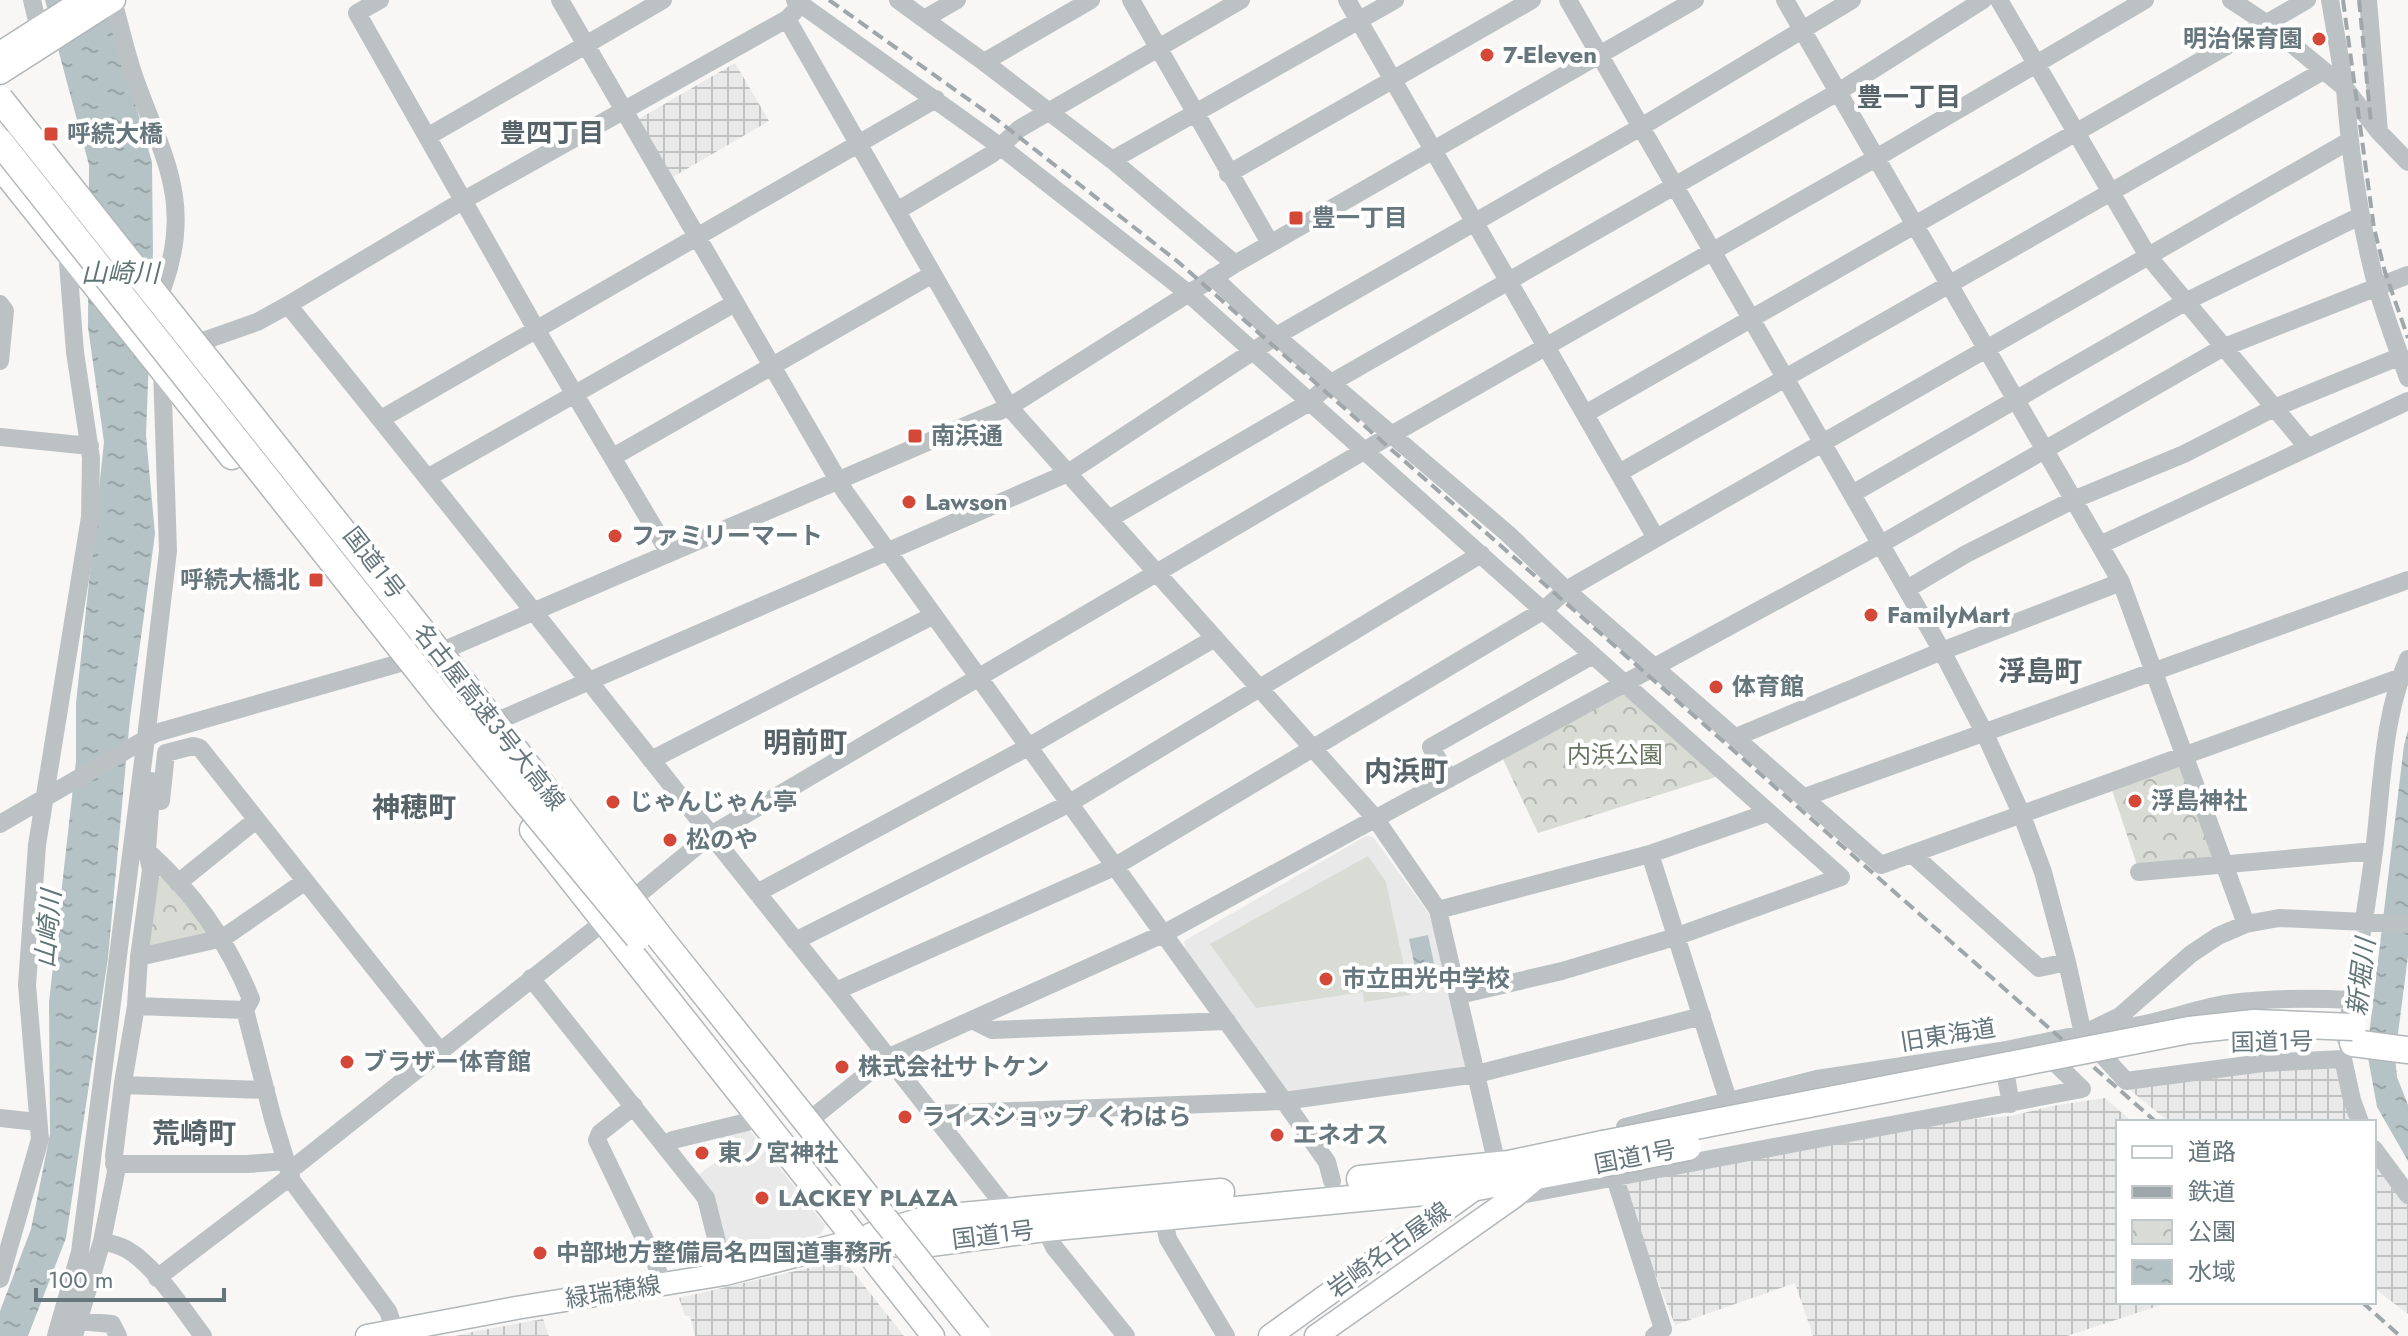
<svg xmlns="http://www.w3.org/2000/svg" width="2408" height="1336" viewBox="0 0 2408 1336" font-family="Jost,'Noto Sans JP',sans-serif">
  <defs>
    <pattern id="industrial-grid" width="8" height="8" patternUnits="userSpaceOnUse" patternTransform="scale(2)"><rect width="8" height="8" fill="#e8e9e8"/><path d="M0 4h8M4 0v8" fill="none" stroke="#c0c1c1"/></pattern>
    <pattern id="park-crowns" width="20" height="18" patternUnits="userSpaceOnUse" patternTransform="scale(2)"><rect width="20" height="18" fill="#d8dcd5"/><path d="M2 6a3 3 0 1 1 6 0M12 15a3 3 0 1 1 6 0" fill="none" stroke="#b3b7b2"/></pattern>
    <pattern id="water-ripples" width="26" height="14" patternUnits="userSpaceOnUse" patternTransform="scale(2)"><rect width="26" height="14" fill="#b6c3c6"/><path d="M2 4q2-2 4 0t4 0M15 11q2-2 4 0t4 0" fill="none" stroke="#98a3a6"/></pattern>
  </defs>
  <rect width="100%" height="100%" fill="#f8f7f5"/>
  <path fill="#e8e9e8" d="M1366,836L1373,837L1435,922L1465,1067L1289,1092L1186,953L1184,941Z
    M748,1128L825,1225L821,1234L728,1256L698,1175L724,1156L720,1135Z"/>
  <path fill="url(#industrial-grid)" d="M735,63L769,121L671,178L637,120Z
    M2339,1066L2355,1122H2169L2130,1090L2193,1074Z
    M2105,1098L2132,1122H2118V1302H2170L2067,1336H1813L1795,1283L1675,1325L1624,1194L1628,1181L1961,1120L2011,1116L2052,1106Z
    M2374,1157L2408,1204V1314L2374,1288Z
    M839,1261L847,1264L904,1336H695L690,1316H685L679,1298Z
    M543,1319L549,1336H455L477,1331Z"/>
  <path fill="url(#park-crowns)" d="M1621,692L1719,776L1538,833L1502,757Z
    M2180,766L2214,859L2138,868L2111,787Z
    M162,876L209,932L205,940L146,947L155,878Z"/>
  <path fill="#d8dcd5" d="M1368,856L1386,882L1410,995L1364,1002L1363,992L1256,1008L1210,944Z"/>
  <path fill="url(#water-ripples)" d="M45,0H106L152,162L153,252L146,435L155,534L130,718L108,958L66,1238L28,1336H0V1311L31,1229L50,1134L49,1002L76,761V703L104,442L88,327L89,165Z
    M2408,730V956L2395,1057L2397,1077L2408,1105V1161L2377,1107L2367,1052L2404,745Z
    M1428,935L1438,982L1419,986L1409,939Z"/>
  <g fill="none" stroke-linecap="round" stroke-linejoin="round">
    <defs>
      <path id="major" d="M0,53L83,0
        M0,73L114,0
        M367,1336L516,1308L725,1274L857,1240L933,1336
        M1270,1336L1480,1185
        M1316,1336L1515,1196L1536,1178"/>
      <path id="highway" d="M0,165L232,456
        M533,830L857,1240L915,1245L1045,1228L1477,1187L1606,1163
        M2353,1043L2408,1050
        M1360,1179L1509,1164L1603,1144
        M872,1236L928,1219L1221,1192"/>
    </defs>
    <use href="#major" stroke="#b0b6b9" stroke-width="25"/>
    <use href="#highway" stroke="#b2b7b9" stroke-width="29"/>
    <path stroke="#bcc2c4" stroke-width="18" d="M32,0L39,29
      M380,0L357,13L536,329L669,553
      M560,0L845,492L1284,1101L1327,1162L1332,1181
      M795,0L1001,147L1188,293L1841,877L1675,937L1562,971L1459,995
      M898,0L924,19L957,0
      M1131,0L1270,243
      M1347,0L1656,538
      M1568,0L1942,651L1985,734L2021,813L2043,872L2067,962L2083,1034L2126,1081L2263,1063L2343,1059L2352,1100L2360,1122
      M1785,0L2121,582L2246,924
      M1999,0L2148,256L2308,448
      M2231,0L2266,23L2345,88C2350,154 2359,219 2376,284C2385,316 2397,347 2408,378
      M2330,0L2345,88L2379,132L2408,162
      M2368,0L2379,132
      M113,1C120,25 125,49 133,73C160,152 195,199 163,287
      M787,19L1009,407L1375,818L1438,910L1497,1165
      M924,19L984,62L1091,0
      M984,62L1112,160L1235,264
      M427,137L663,0
      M1112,160L1395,0
      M1228,174L1532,0
      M897,211L992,154L1019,129L1241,0
      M1213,277L1276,336L1508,534L1566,590L1881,865L2399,678
      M0,304L5,311L0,361
      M288,305C473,532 652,763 836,991L1114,867L1544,610L1566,590L2349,141
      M203,341L257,322L288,305L464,200L787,19L794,12
      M1585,414L2307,0
      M381,419L936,99
      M0,437L90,446
      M613,457L933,274
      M1619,473L2323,71
      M427,478L735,303
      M1852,494L2185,302L2360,216
      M1109,519L1308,403L1331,383L1838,92L1983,0
      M2100,545L2408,401
      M1907,589L1966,554L2073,500L2184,454L2274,408L2401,356
      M502,719L1068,473L1276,336L1641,127L1852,0
      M1736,737L1942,651L2121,582
      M651,760L932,616
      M1449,779L1431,747L1593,655
      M152,781L147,851L151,870L139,957L136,1006L245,1010L273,1119L292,1181L377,1296L388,1311L395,1331
      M1805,797L2408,580
      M161,801L166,753L193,746L200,748L440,1051
      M0,824L156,733L442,651L1009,407L1235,264L1695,0
      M147,851C193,892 228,942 251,999L245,1010
      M1650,854L1729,1103
      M1912,854L2039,968L2067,962
      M2139,872L2374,851
      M178,883L256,820
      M640,893L709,836L1391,435L1876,158L2145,0
      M757,893L1028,747L1215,638
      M1438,910L1650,854L1767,813
      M795,941L1068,804L1481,554
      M139,957L223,938L304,882
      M531,978L706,1198L725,1274
      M836,991L1010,1213
      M974,1021L992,1030L1227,1021
      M2104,1027C2146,1031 2190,1008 2232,1003C2272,998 2311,998 2351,1000
      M2346,1039C2354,976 2366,914 2374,851C2382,789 2382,718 2408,659
      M2002,1055L2011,1104
      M123,1085L266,1090
      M634,1106L600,1133L597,1140L655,1261L662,1285
      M933,1114L1284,1101L1477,1074L1702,1016
      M816,1115L887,1058L1163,934L1881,544L2222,348L2408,275
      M0,1118L37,1122
      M1625,1127L1817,1079L2001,1051L2083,1034L2120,1016L2191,954L2218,936L2246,924L2279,918L2408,924
      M665,1145L673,1140L747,1122L758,1114
      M2374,1149L2408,1195
      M114,1164H248L286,1161
      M289,1168L297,1165L606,920
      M1615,1178L1663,1329L1654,1336
      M1515,1196L2082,1089L2044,1052
      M1163,1216L1168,1239L1226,1336
      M1045,1228L1054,1247L1126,1336
      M102,1241C109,1243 119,1245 126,1249C155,1265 183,1310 203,1336
      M157,1278L291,1176
      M0,1279L40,1139L27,985L37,845L90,517L91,458L75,352L67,250
      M78,1321L112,1324L118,1336
      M56,1336L80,1252L146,738L168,551L162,369
      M74,1336L102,1241L116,1172L114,1156L123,1083L136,1006"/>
    <use href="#major" stroke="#fff" stroke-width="22"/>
    <use href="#highway" stroke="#fff" stroke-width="26"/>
    <path stroke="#9fa7aa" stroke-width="4" stroke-dasharray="12 6" stroke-linecap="butt" d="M829,0L996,119L1177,261L2156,1122
      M2343,0L2374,228L2385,272L2408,338
      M2359,0L2371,123
      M2362,1302L2400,1336"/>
    <defs>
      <path id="highway-bridge" d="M0,99L467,688L661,939L978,1336
        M0,142L446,705L638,937
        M1603,1144L2189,1030L2254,1023L2353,1027
        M1606,1163L1688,1147"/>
    </defs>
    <use href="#highway-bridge" stroke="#b2b7b9" stroke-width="29" stroke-linecap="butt"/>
    <use href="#highway-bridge" stroke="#fff" stroke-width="26"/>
  </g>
  <g fill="#d54838" stroke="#fff" stroke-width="3">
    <circle cx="2319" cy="39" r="8"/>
    <circle cx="1487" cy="55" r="8"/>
    <rect x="43" y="126" width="16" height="16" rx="4"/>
    <rect x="1288" y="210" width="16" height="16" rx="4"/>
    <rect x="907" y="428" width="16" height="16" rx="4"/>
    <circle cx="909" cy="502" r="8"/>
    <circle cx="615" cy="536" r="8"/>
    <rect x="308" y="572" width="16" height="16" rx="4"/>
    <circle cx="1871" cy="615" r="8"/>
    <circle cx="1716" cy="687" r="8"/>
    <circle cx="2135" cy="801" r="8"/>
    <circle cx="613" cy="802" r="8"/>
    <circle cx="670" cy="840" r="8"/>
    <circle cx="1326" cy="979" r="8"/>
    <circle cx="347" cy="1062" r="8"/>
    <circle cx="842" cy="1067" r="8"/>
    <circle cx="905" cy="1117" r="8"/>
    <circle cx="1277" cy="1135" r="8"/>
    <circle cx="702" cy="1153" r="8"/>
    <circle cx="762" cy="1198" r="8"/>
    <circle cx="540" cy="1253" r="8"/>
  </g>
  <g text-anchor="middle" stroke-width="8" stroke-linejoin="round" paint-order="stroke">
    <g font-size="24" font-weight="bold" fill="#65767d" stroke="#fff" text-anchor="start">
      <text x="2303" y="47" text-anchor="end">明治保育園</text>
      <text x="1503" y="63">7-Eleven</text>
      <text x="67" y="142">呼続大橋</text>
      <text x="1312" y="226">豊一丁目</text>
      <text x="931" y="444">南浜通</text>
      <text x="925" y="510">Lawson</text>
      <text x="631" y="544">ファミリーマート</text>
      <text x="300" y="588" text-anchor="end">呼続大橋北</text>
      <text x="1887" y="623">FamilyMart</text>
      <text x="1732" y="695">体育館</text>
      <text x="2151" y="809">浮島神社</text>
      <text x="629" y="810">じゃんじゃん亭</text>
      <text x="686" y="848">松のや</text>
      <text x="1342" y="987">市立田光中学校</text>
      <text x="363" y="1070">ブラザー体育館</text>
      <text x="858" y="1075">株式会社サトケン</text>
      <text x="921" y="1125">ライスショップ くわはら</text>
      <text x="1293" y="1143">エネオス</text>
      <text x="718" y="1161">東ノ宮神社</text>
      <text x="778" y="1206">LACKEY PLAZA</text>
      <text x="556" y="1261">中部地方整備局名四国道事務所</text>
    </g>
    <g font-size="24" fill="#65767d" stroke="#fff">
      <text transform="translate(374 563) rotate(52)" y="8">国道1号</text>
      <text transform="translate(489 717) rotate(52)" y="8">名古屋高速3号大高線</text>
      <text transform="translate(1948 1035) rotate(-9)" y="8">旧東海道</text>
      <text transform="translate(2272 1042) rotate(-1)" y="8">国道1号</text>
      <text transform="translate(1635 1157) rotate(-11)" y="8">国道1号</text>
      <text transform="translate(993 1235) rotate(-7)" y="8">国道1号</text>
      <text transform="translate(1389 1250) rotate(-36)" y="8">岩崎名古屋線</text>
      <text transform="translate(613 1292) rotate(-9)" y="8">緑瑞穂線</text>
    </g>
    <g font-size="24" fill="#697663" stroke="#fff">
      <text x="1615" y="763">内浜公園</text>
    </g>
    <g font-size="26" font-weight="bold" fill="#566369" stroke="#fff">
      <text x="1909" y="106">豊一丁目</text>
      <text x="552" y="142">豊四丁目</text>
    </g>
    <g font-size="26" font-style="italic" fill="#607578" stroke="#fff">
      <text x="120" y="282">山崎川</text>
      <text transform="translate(48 929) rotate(-85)" y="9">山崎川</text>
      <text transform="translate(2361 977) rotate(-83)" y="9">新堀川</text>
    </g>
    <g font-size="28" font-weight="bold" fill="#566369" stroke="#fff">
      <text x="2040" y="681">浮島町</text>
      <text x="805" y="752">明前町</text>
      <text x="1406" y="781">内浜町</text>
      <text x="414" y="817">神穂町</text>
      <text x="194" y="1143">荒崎町</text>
    </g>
  </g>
  <rect x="2116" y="1120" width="260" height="184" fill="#ffffff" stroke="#c1c8cb" stroke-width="2"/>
  <rect x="2132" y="1146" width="40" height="12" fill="#ffffff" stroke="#c1c8cb" stroke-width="2"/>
  <text x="2188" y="1160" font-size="24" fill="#65767d">道路</text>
  <rect x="2132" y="1186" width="40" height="12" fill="#9fa7aa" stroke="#c1c8cb" stroke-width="2"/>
  <text x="2188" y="1200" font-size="24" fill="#65767d">鉄道</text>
  <rect x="2132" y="1220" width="40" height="24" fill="url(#park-crowns)" stroke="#c1c8cb" stroke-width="2"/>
  <text x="2188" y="1240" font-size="24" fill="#65767d">公園</text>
  <rect x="2132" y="1260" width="40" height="24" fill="url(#water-ripples)" stroke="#c1c8cb" stroke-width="2"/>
  <text x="2188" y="1280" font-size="24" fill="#65767d">水域</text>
  <path d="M36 1288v12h188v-12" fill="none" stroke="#65767d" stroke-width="4"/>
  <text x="48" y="1288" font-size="24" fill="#65767d" stroke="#ffffff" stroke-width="6" paint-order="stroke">100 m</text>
</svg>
